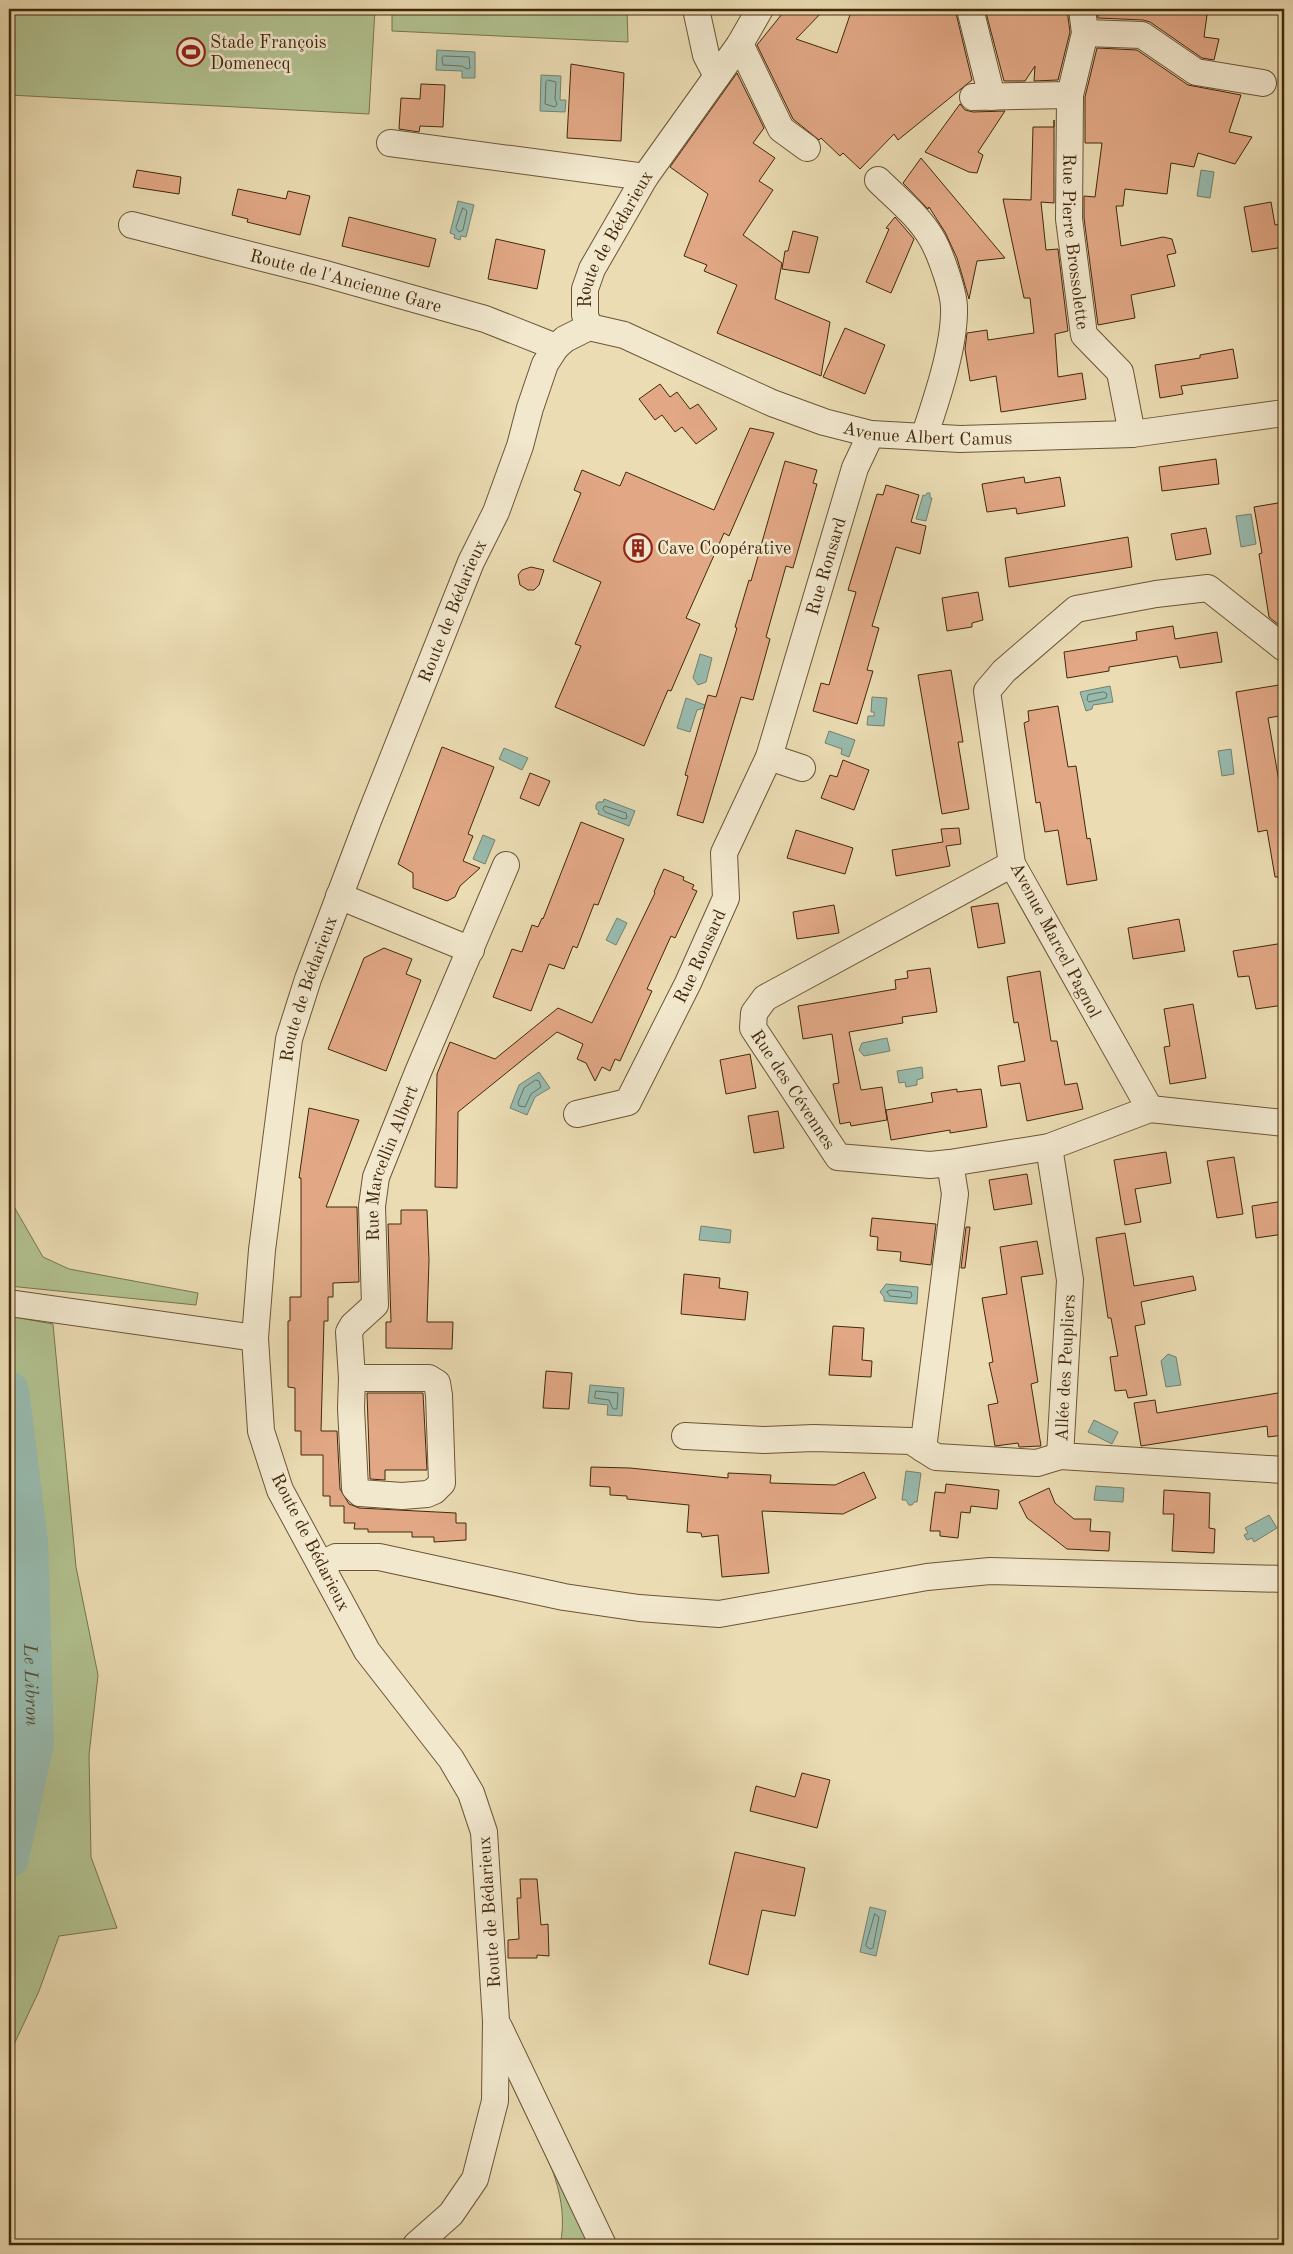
<svg xmlns="http://www.w3.org/2000/svg" width="1293" height="2254" viewBox="0 0 1293 2254" font-family="'Old Standard TT',serif">
  <rect width="100%" height="100%" fill="#ebdcb3"/>
  <filter id="stains"><feTurbulence type="fractalNoise" baseFrequency=".004" numOctaves="4"/><feColorMatrix values="0 0 0 0 .2 0 0 0 0 .09 0 0 0 0 .02 0 0 0 .5 -.17"/></filter>
  <radialGradient id="worn" r=".72"><stop offset=".6" stop-color="#630" stop-opacity="0"/><stop offset="1" stop-color="#630" stop-opacity=".3"/></radialGradient>
  <path fill="#b2c291" stroke="#7a754e" d="M9,9H375L369,114L9,95Z
    M392,9H627L628,42L392,31Z
    M9,1198L43,1257L69,1269L198,1293L196,1305L9,1286Z
    M9,1316L53,1324L76,1567L98,1675L89,1755L91,1857L117,1928L59,1936L39,1991L9,2055Z
    M547,2144L591,2245H560C565,2223 562,2200 555,2178C551,2165 545,2158 547,2144Z"/>
  <path fill="#98bbaf" stroke="#76806d" d="M437,50L475,52V78H462V71L436,70Z
    M541,75L561,76L560,100H566L565,112L540,111Z
    M1201,170L1214,172L1210,198L1197,196Z
    M458,201L474,205L466,237L461,236L460,240L454,238L455,235L450,233Z
    M927,493H930V498H932L926,521L916,519L923,495L925,496Z
    M1251,514L1256,544L1241,547L1236,516Z
    M700,654L712,658L706,682L698,685L693,678Z
    M1110,686L1113,702L1093,705L1092,709L1086,711L1080,692Z
    M872,697L887,698L884,726L867,725L868,716H874V712H871Z
    M686,698L705,705L704,708L697,710L690,732L677,728Z
    M829,731L855,740L849,757L841,754L842,749L825,743Z
    M504,748L528,758L522,770L499,759Z
    M1231,749L1234,774L1222,776L1218,751Z
    M604,799L635,811L629,826L598,814L599,811L596,809V805L598,802H603Z
    M483,835L495,840L485,864L473,859Z
    M617,918L627,923L616,945L606,940Z
    M887,1038L890,1051L864,1056L859,1050L862,1043Z
    M922,1067L923,1078L917,1080V1085L906,1087L905,1082L899,1083L897,1071Z
    M539,1072L550,1088L535,1097L527,1115L510,1108L519,1085Z
    M701,1226L731,1230L730,1243L699,1240Z
    M886,1284L918,1287L917,1304L884,1301V1297L880,1292Z
    M1168,1354L1176,1357L1181,1385L1166,1387L1161,1361Z
    M590,1385L624,1388L622,1416L607,1415L608,1405L588,1403Z
    M1094,1420L1118,1432L1112,1444L1088,1432Z
    M906,1471L921,1473L917,1502H914L912,1505H909L906,1500H902Z
    M1096,1486L1124,1488L1123,1502L1094,1500Z
    M1269,1515L1277,1528L1254,1542L1252,1538L1247,1540L1244,1535L1248,1533L1245,1528Z
    M870,1907L886,1911L876,1956L860,1952Z"/>
  <g fill="none" stroke-linecap="round" stroke-linejoin="round">
    <path stroke="#6d725d" stroke-width="1" d="M444,56L469,57L470,68L467,69L462,66L443,65L442,58Z
      M548,80L556,82L555,99L557,104L555,107L545,104L546,82Z
      M463,208L467,211L463,230L459,232L456,228Z
      M1104,692L1107,694L1106,698L1089,702L1087,700L1088,695Z
      M605,806L626,813L627,818L624,819L605,812L603,809Z
      M536,1080L539,1081L541,1087L531,1094L525,1107L519,1106L518,1103L524,1088Z
      M891,1290L911,1292L912,1296L910,1298L890,1296L887,1292Z
      M596,1391L618,1393L617,1409H613L609,1400L595,1398Z
      M875,1914L879,1917L873,1948L870,1949L866,1946Z"/>
    <path stroke="#98bbaf" stroke-width="40" id="s1" d="M9,1391L28,1541L34,1742L9,1858"/>
  </g>
  <path fill="#e2a886" stroke="#42280b" d="M786,9H825L796,39L837,53L852,9H955L972,80L898,140L894,134L860,169L843,153L840,156L821,138L819,140L793,119L757,45Z
    M985,9H1067L1070,32L1058,80L1034,81L1035,66L1025,81H1004Z
    M1097,9H1199V13L1207,15L1204,37L1219,39L1214,60L1202,58L1150,22L1143,20L1098,18Z
    M1097,48L1137,50L1188,85L1241,95L1229,132L1252,137L1235,164L1198,153L1194,167L1171,163L1167,194L1125,189L1123,206H1116L1121,246L1163,237L1172,239L1176,253L1167,255L1175,286L1131,295L1135,318L1098,325L1084,218V196L1095,197L1102,143H1085V97Z
    M571,64L624,73L621,141L567,138Z
    M737,73L764,128L753,143L775,158L759,181L773,190L743,235L782,263L775,299L830,322L821,376L717,333L737,285L704,271L707,265L684,256L708,194L670,167Z
    M421,84L445,85L443,127L420,126L419,132L399,129L401,98L420,99Z
    M960,104L965,110L973,112L1005,111L978,152L983,155L977,173L969,172L925,152Z
    M1054,120V203L1041,202L1046,250L1058,249L1068,331L1055,334L1058,377L1082,373L1086,399L1001,412L996,376L970,381L965,349L967,333L987,330L988,340L1034,333L1030,298H1024L1003,199L1031,200L1033,127H1054Z
    M921,158L1005,258L977,261L969,299L957,258L945,232L929,207L928,209L903,183Z
    M137,170L181,177L179,194L133,187Z
    M238,189L286,199L288,191L310,196L300,235L247,222L248,219L232,215Z
    M1271,202L1275,225L1282,224L1284,247L1252,252L1244,207Z
    M349,217L436,239L429,267L342,246Z
    M895,217L914,239L891,293L866,282L889,229L886,228Z
    M793,231L818,237L809,273L782,269L785,251H788Z
    M496,239L545,250L537,289L488,279Z
    M845,328L885,345L865,394L823,377Z
    M1233,349L1238,378L1181,386L1183,394L1160,398L1155,365L1200,358V355Z
    M660,384L670,397L677,392L690,409L698,404L717,429L696,444L682,427L675,432L662,415L655,420L639,399Z
    M750,428L774,433L729,536L724,533L686,618L700,624L671,691L668,690L644,746L555,707L581,646L575,644L601,582L553,561L581,493L574,490L582,470L620,486L626,472L714,510Z
    M1216,459L1219,484L1162,491L1159,467Z
    M785,461L817,470L813,483L817,484L793,568L786,566L766,637L770,639L753,700L741,697L703,823L677,815L688,776L685,775L708,695L716,697L737,628L735,627L749,580L751,581Z
    M1024,477L1025,483L1060,477L1065,506L1017,514L1016,508L987,512L982,484Z
    M886,485L919,495L911,522L926,526L920,554L896,547L872,626L879,628L867,670L873,671L857,724L813,711L821,683L829,685L856,592L848,590L877,494L883,495Z
    M1284,502V629L1269,617L1259,554L1262,553L1254,507Z
    M1206,528L1211,554L1176,560L1171,534Z
    M1128,537L1132,567L1009,587L1005,558Z
    M531,567L544,570L539,585L534,590H528L520,585L518,575L522,570Z
    M978,592L983,620L972,623V627L947,631L942,598Z
    M1173,626L1175,639L1217,632L1222,662L1180,668L1177,656L1109,667V671L1067,678L1064,652L1137,640L1136,632Z
    M951,670L963,742H958L969,809L942,814L918,675Z
    M1279,685L1284,715L1268,718L1281,793H1284V877H1275L1267,830L1258,832L1236,692Z
    M1058,706L1068,767L1076,766L1087,839L1090,838L1097,880L1067,885L1058,830L1045,832L1040,802L1036,803L1024,723L1029,721L1028,711Z
    M442,747L494,767L468,834L473,836L463,861L480,868L460,886L455,897L447,901L413,888V873L398,864Z
    M843,760L869,770L854,810L821,798L830,775L837,777Z
    M530,773L550,781L539,806L520,798Z
    M581,822L624,839L598,905L594,904L577,948L573,946L564,969L549,964L531,1011L493,997L512,949L522,952L532,925L538,927L542,918L543,919Z
    M959,828L961,844L946,846L950,866L896,876L892,850L943,842L941,829Z
    M796,830L853,848L845,874L787,858Z
    M664,869L684,877L683,880L694,885L692,889L697,891L675,938L671,936L647,989L652,991L620,1061L615,1059L610,1071L602,1067L595,1081L586,1063L577,1059L583,1044L557,1032L458,1112L457,1188L435,1187L437,1074L450,1042L495,1059L558,1008L592,1023L655,893L654,892Z
    M998,903L1005,943L978,948L971,907Z
    M834,905L839,933L797,939L793,912Z
    M1179,919L1185,951L1133,959L1128,928Z
    M1284,943V1005L1256,1009L1249,976L1238,977L1233,951Z
    M384,948L412,959L406,974L421,980L386,1071L328,1049L364,958Z
    M930,968L937,1012L902,1017L903,1023L849,1032L861,1090L882,1087L887,1120L851,1126L850,1122L840,1124L833,1084L839,1083L832,1034L803,1039L798,1006L896,989L895,980L908,978L907,971Z
    M1040,971L1051,1041H1057L1065,1085L1077,1083L1083,1109L1027,1121L1020,1083L1001,1086L998,1066L1025,1061L1018,1022L1014,1023L1007,977Z
    M1193,1004L1206,1078L1170,1084L1164,1047L1170,1046L1164,1009Z
    M750,1054L756,1088L726,1094L720,1060Z
    M957,1089V1092L981,1089L987,1127L950,1133V1130L891,1140L886,1110L933,1102L931,1093Z
    M309,1108L359,1120L326,1207H357L359,1282L333,1283V1297H328V1321H324L321,1431H337L340,1489L349,1504L359,1508L456,1513V1523H466V1540L434,1542V1537H412V1532H368V1529H354L355,1523H344V1506H330V1496H323V1455H301V1431H295V1388L288,1387V1321H290V1297H301V1178H299Z
    M778,1111L784,1148L754,1153L748,1116Z
    M1166,1152L1171,1183L1135,1189L1141,1222L1125,1225L1114,1160Z
    M1234,1157L1243,1214L1217,1218L1207,1161Z
    M1027,1174L1032,1204L994,1210L989,1180Z
    M1284,1201V1234L1256,1238L1252,1206Z
    M401,1210H427L429,1260L427,1322H453L452,1349L386,1348V1322H391L388,1224H401Z
    M872,1218L936,1224L931,1265L900,1261L901,1252L877,1250L878,1237L870,1236Z
    M966,1227H970L965,1268H961Z
    M1125,1233L1134,1286L1193,1276L1196,1290L1141,1302L1145,1324L1135,1326L1147,1395L1128,1398L1126,1390L1115,1391L1110,1357L1118,1356L1111,1318H1108L1096,1238Z
    M1037,1241L1043,1274L1021,1277L1038,1382L1031,1384L1041,1446L1019,1447L1018,1443L995,1446L988,1405L998,1403L989,1363L993,1362L982,1298L1007,1294L1000,1247Z
    M684,1274L720,1278L719,1288L748,1292L745,1320L681,1314Z
    M833,1326L864,1328L862,1360L872,1361L871,1377L829,1375Z
    M546,1371L572,1373L569,1409L543,1408Z
    M1284,1392V1435L1268,1437L1267,1426L1141,1446L1134,1403L1155,1400L1157,1413Z
    M367,1393H423L427,1470H385V1480L370,1479Z
    M591,1467L630,1468L728,1478V1473L771,1475L770,1483L835,1485L864,1472L876,1498L843,1514L762,1511L769,1573L722,1577L718,1535L702,1537L701,1533L687,1532L689,1505L627,1499V1496L610,1495V1487L590,1486Z
    M946,1484L999,1490L997,1509L971,1506L970,1513L961,1512L958,1538L940,1536V1531H930L935,1492L945,1493Z
    M1049,1488L1055,1503L1074,1519H1091L1090,1531L1110,1532L1109,1551L1067,1549L1027,1518L1019,1502Z
    M1164,1490L1210,1493L1209,1528L1215,1529L1214,1553L1172,1551L1174,1514H1163Z
    M802,1773L830,1780L817,1828L750,1811L756,1786L795,1797Z
    M735,1852L805,1868L795,1916L762,1910L748,1975L709,1964Z
    M520,1879H537L541,1925L548,1924L549,1956L537,1955V1958H508V1940L519,1939L517,1898H521Z"/>
  <g fill="none" stroke-linecap="round" stroke-linejoin="round">
    <defs>
      <g id="minor">
        <path d="M696,9L706,55L717,76"/>
        <path d="M970,9L992,97"/>
        <path id="s2" d="M1082,9L1085,33L1070,95L1069,219L1084,335L1120,372L1132,434"/>
        <path d="M1085,33L1142,35L1196,72L1263,83"/>
        <path d="M740,44L781,129L807,148"/>
        <path d="M973,97L1070,95"/>
        <path d="M390,143L645,177"/>
        <path d="M878,180C897,199 919,216 932,239C940,253 954,292 954,308C955,346 936,401 924,437"/>
        <path id="s3" d="M132,225L322,273L485,319L556,347"/>
        <path id="s4" d="M589,327L624,335L772,403L824,422L871,434L960,439L1132,434L1284,413"/>
        <path id="s5" d="M589,327L585,315V289L592,269L645,177L740,44L760,9"/>
        <path d="M769,757L802,768"/>
        <path id="s6" d="M1012,864L765,998L754,1013L753,1028L838,1157L930,1165L950,1163L1049,1147L1150,1109L1284,1123"/>
        <path d="M339,896L471,950"/>
        <path d="M1150,1109L1012,864L987,691L1004,671L1076,609L1156,594L1208,588L1284,648"/>
        <path id="s7" d="M577,1114L628,1102L688,983L726,898L724,853L769,757L855,468L871,434"/>
        <path d="M1049,1147L1070,1280L1060,1456L1284,1470"/>
        <path d="M9,1303L255,1338"/>
        <path id="s8" d="M352,1378L349,1332L353,1325L375,1305L372,1206L376,1177L418,1072L506,865"/>
        <path d="M352,1378H429L437,1383L439,1395L442,1483L434,1491L427,1494L402,1496L360,1493L355,1488L351,1408Z"/>
        <path d="M685,1436L764,1440L814,1438L911,1441L936,1457L1037,1463L1060,1456"/>
        <path d="M923,1449L955,1194L950,1163"/>
        <path d="M322,1564L336,1557H379L564,1597L639,1608L719,1614L927,1577L990,1571L1284,1579"/>
        <path d="M499,2027L603,2245"/>
        <path id="s9" d="M416,2245L451,2214L475,2179L495,2101L496,2021L484,1832L471,1793L451,1759L367,1651L280,1490L261,1431L255,1338L262,1250L289,1039L308,979L369,818L471,562L496,512L520,446L530,408L545,364L556,347L565,339L589,327"/>
      </g>
    </defs>
    <use href="#minor" stroke="#6c5535" stroke-width="28"/>
    <use href="#minor" stroke="#f2e8ce" stroke-width="26"/>
  </g>
  <defs>
    <symbol id="stadium-ring" viewBox="-11 -11 22 22"><circle r="9.5" fill="#f2e8ce" stroke="#8f2418" stroke-width="1.5"/><path d="M0-5a6.5 5 0 1 0 0 10a6.5 5 0 1 0 0-10ZM-3.5-1.8h7v3.6h-7Z" fill="#8f2418"/></symbol>
    <symbol id="building-ring" viewBox="-11 -11 22 22"><circle r="9.5" fill="#f2e8ce" stroke="#8f2418" stroke-width="1.5"/><path d="M-4-6H4V6H1V3H-1V6H-4ZM-2.5-4.3h1.7v1.8h-1.7ZM.8-4.3h1.7v1.8H.8ZM-2.5-1h1.7V.8h-1.7ZM.8-1h1.7V.8H.8Z" fill="#8f2418"/></symbol>
  </defs>
  <g fill-rule="evenodd">
    <use href="#stadium-ring" x="175" y="36" width="32" height="32"/>
    <use href="#building-ring" x="622" y="532" width="32" height="32"/>
  </g>
  <g text-anchor="middle" stroke-width="5" stroke-linejoin="round" paint-order="stroke">
    <g font-size="18" fill="#42280b" stroke="#f2e8ce" text-anchor="start">
      <text x="210" y="48">Stade François<tspan x="210" dy="21">Domenecq</tspan></text>
      <text x="657" y="554">Cave Coopérative</text>
    </g>
    <g font-size="18" fill="#42280b" stroke="#f2e8ce">
      <text dy="6" stroke="none"><textPath href="#s5" startOffset="96">Route de Bédarieux</textPath></text>
      <text dy="6" stroke="none"><textPath href="#s2" startOffset="235">Rue Pierre Brossolette</textPath></text>
      <text dy="6" stroke="none"><textPath href="#s3" startOffset="221">Route de l'Ancienne Gare</textPath></text>
      <text dy="6" stroke="none"><textPath href="#s4" startOffset="359">Avenue Albert Camus</textPath></text>
      <text dy="6" stroke="none"><textPath href="#s7" startOffset="629">Rue Ronsard</textPath></text>
      <text dy="6" stroke="none"><textPath href="#s9" startOffset="1754">Route de Bédarieux</textPath></text>
      <text transform="translate(1056 940) rotate(62)" y="6">Avenue Marcel Pagnol</text>
      <text dy="6" stroke="none"><textPath href="#s7" startOffset="215">Rue Ronsard</textPath></text>
      <text dy="6" stroke="none"><textPath href="#s9" startOffset="1349">Route de Bédarieux</textPath></text>
      <text dy="6" stroke="none"><textPath href="#s6" startOffset="388">Rue des Cévennes</textPath></text>
      <text dy="6" stroke="none"><textPath href="#s8" startOffset="229">Rue Marcellin Albert</textPath></text>
      <text transform="translate(1065 1368) rotate(-87)" y="6">Allée des Peupliers</text>
      <text transform="translate(311 1542) rotate(63)" y="6">Route de Bédarieux</text>
      <text transform="translate(489 1912) rotate(-94)" y="6">Route de Bédarieux</text>
    </g>
    <g font-size="19" font-style="italic" fill="#584d34" stroke="#f2e8ce">
      <text dy="7" stroke="none"><textPath href="#s1" startOffset="295">Le Libron</textPath></text>
    </g>
  </g>
  <rect width="1293" height="2254" fill="none" stroke="#ebdcb3" stroke-width="30"/>
  <rect x="10" y="10" width="1273" height="2234" fill="none" stroke="#42280b" stroke-width="2.5"/>
  <rect x="15" y="15" width="1263" height="2224" fill="none" stroke="#42280b"/>
  <rect width="100%" height="100%" filter="url(#stains)"/>
  <rect width="100%" height="100%" fill="url(#worn)"/>
</svg>
